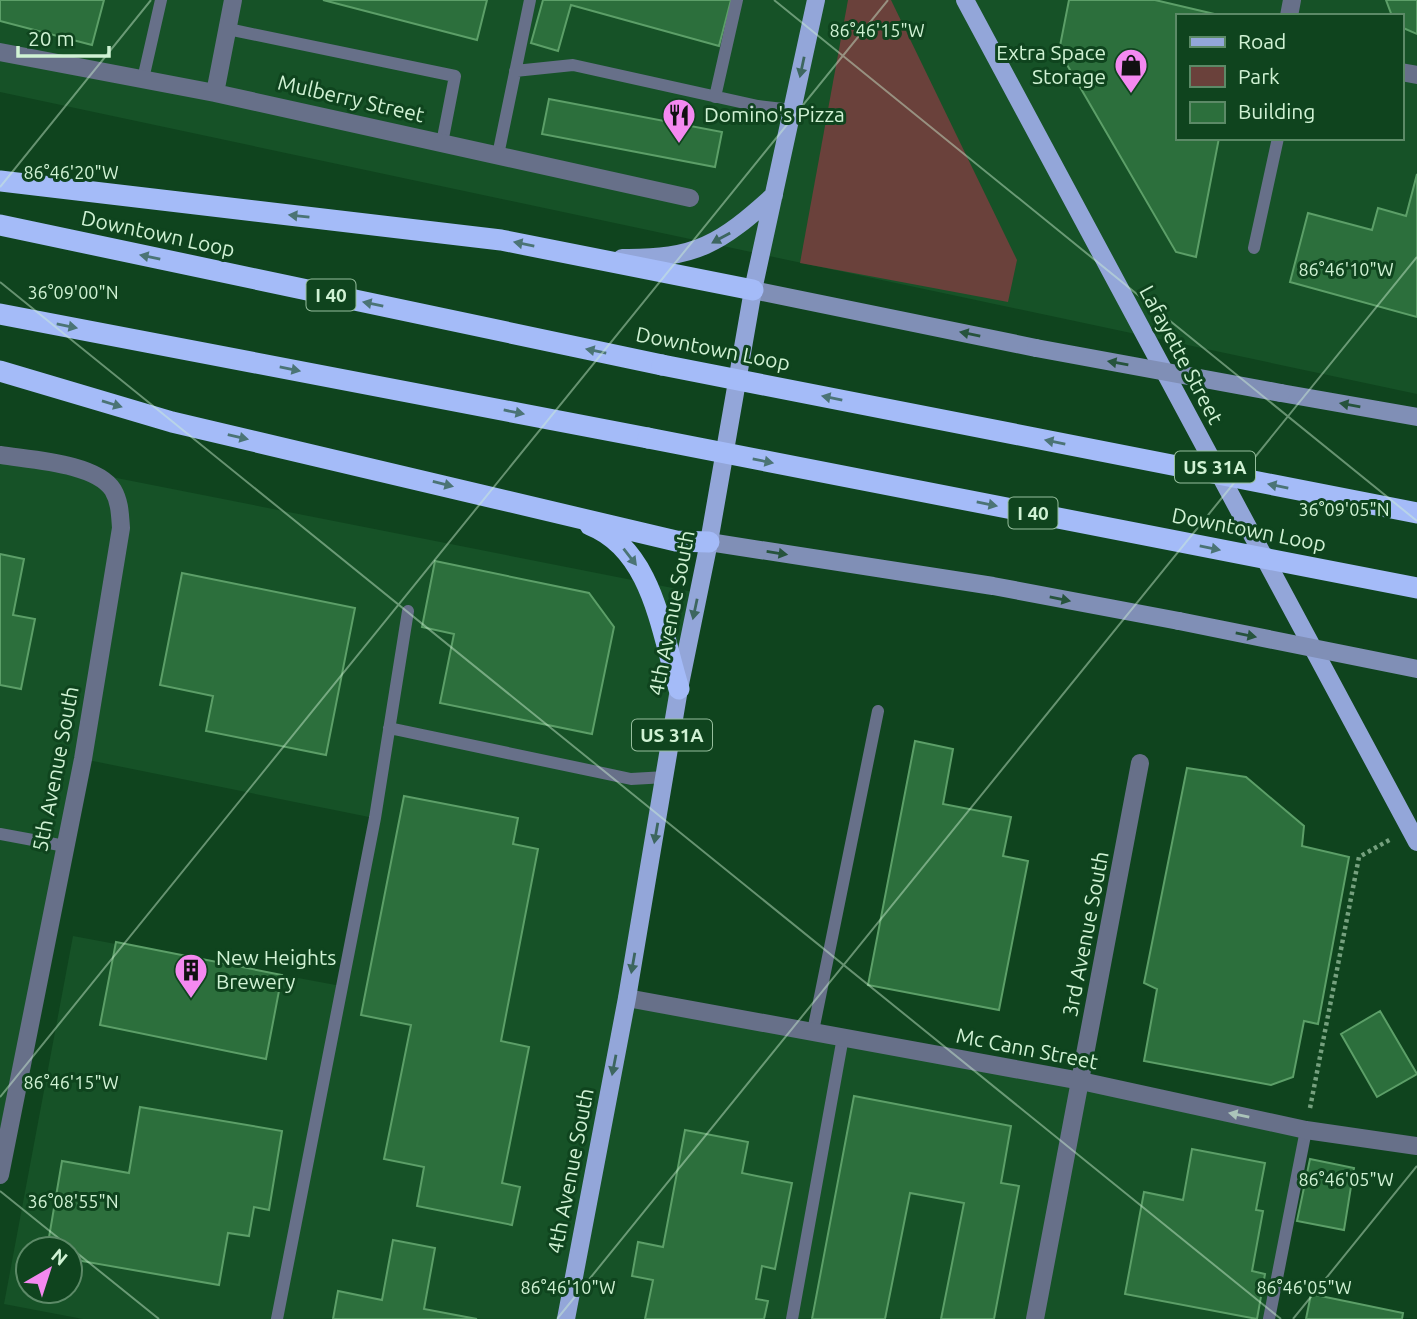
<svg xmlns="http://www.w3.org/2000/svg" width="1417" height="1319" viewBox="0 0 1417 1319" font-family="Ubuntu,sans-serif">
  <rect width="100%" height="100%" fill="#0f441e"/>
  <path fill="#165227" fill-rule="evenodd" d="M0,0H1417V394L0,92ZM1177,16H1401V138H1177Z
    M0,455L698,593L628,998L1306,1130L1269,1319H83L4,1304L73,936L341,986L374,818L83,759L0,1175ZM28,1249H70V1291H28Z"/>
  <path fill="#6a413b" d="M848,0H891L1017,260L1008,302L800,263Z"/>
  <path fill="#2c6f3c" stroke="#5c9f68" stroke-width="2" d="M0,0H104L92,45L0,21Z
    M323,0H487L477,40Z
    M543,0H731L719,46L571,5L558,51L531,43Z
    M1069,0H1155L1223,16H1177V138H1219L1196,257L1176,252L1059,51Z
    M1386,0H1417V34L1401,27V16H1392Z
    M549,99L722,132L715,167L542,134Z
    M1417,174V317L1290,282L1308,213L1372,230L1378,208L1406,216Z
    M0,554L24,559L13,615L35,619L21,689L0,685Z
    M435,561L589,593L614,627L592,734L440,703L454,634L422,627Z
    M182,573L355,608L326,755L206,731L213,696L160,685Z
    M915,741L953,749L943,804L1011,817L1003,856L1028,861L999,1010L868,985Z
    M1187,768L1246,777L1304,826L1302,846L1349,857L1318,1024L1304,1021L1293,1077L1271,1085L1144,1061L1157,989L1144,983Z
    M404,796L518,818L513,844L538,849L501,1041L529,1047L502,1183L520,1187L512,1225L417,1206L424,1167L384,1159L411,1025L361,1015Z
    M116,942L282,975L266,1059L100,1025Z
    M1380,1011L1417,1074L1377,1097L1341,1034Z
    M854,1096L1011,1126L1001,1183L1019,1186L994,1319H941L964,1203L910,1193L885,1319H812Z
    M140,1107L282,1131L269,1210L254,1207L249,1236L228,1233L219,1285L70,1259V1249H47L62,1161L129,1173Z
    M685,1130L748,1142L742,1173L792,1183L775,1269L762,1266L756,1299L768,1301L764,1319H645L653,1280L632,1276L638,1242L663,1247Z
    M1192,1149L1265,1163L1256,1210L1263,1211L1252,1271L1265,1274L1257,1319L1125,1294L1144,1192L1183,1200Z
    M1310,1159L1354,1168L1344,1230L1297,1221Z
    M393,1240L435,1248L424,1309L477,1319H333L338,1291L382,1300Z
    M1311,1294L1403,1313L1402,1319H1306Z"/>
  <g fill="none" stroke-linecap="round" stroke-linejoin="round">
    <path stroke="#76a17f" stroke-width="4.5" stroke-dasharray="3.5 3.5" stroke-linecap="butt" d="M1310,1108L1359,857L1391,839"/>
    <path stroke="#677089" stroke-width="12" d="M228,29L455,76L442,143
      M515,71L573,65L758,106L792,110
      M143,79L161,0
      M715,97L737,0
      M498,155L530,0
      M1254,248L1278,138
      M389,728L631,779L666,777
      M0,834L65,846
      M813,1031L878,711
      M277,1319L375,818L408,611
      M792,1319L843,1037
      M1269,1319L1306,1130"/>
    <path stroke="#677089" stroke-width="18" d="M1289,16L1292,0
      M0,52L215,93L690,198
      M1401,72L1417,75
      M215,93L233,0
      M0,455C31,460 96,463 113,490C120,502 120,515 121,528L83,759L0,1175
      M627,998L1081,1081L1306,1130L1417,1146
      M1035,1319L1140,763"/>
    <path stroke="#808fb6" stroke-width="18" d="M753,290L1036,348
      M1281,393L1417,417
      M709,542L993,586L1179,621"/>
    <path stroke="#93a6d9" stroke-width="18" d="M965,0L1417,842
      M622,258C696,259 720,244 774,195
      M566,1319L627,998L679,689L709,542L753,290L816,0"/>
    <path stroke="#a4bbf8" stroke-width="21" d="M0,181L501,240L753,290
      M0,225L662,365
      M0,314L648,438
      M0,371L172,422L676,541L709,542
      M590,525C653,550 661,632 679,689"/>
    <path stroke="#808fb6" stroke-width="18" d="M1036,348L1281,393
      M1179,621L1417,669"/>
    <path stroke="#a4bbf8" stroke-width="21" d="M662,365L1417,513
      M648,438L1417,588"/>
  </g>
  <defs><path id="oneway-solid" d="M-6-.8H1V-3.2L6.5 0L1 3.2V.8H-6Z" transform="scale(1.75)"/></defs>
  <g fill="#3d665f">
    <use href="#oneway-solid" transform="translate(802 67) rotate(102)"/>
    <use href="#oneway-solid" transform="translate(721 238) rotate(151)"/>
    <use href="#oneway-solid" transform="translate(695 609) rotate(102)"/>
    <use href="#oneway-solid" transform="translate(656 833) rotate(100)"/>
    <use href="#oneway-solid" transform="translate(633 963) rotate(100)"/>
    <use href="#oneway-solid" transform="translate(614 1065) rotate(101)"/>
  </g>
  <g fill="#4b7475">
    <use href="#oneway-solid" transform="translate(299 216) rotate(-174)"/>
    <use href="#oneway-solid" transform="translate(524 244) rotate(-169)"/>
    <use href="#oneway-solid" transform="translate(150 257) rotate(-168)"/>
    <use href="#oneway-solid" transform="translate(373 304) rotate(-168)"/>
    <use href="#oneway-solid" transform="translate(67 326) rotate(11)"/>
    <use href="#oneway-solid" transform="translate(596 351) rotate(-168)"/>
    <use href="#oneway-solid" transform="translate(290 369) rotate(11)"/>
    <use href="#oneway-solid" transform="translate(832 398) rotate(-169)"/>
    <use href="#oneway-solid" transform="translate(112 404) rotate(17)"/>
    <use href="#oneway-solid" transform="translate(514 412) rotate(11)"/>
    <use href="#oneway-solid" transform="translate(238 437) rotate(13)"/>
    <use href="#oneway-solid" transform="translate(1055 442) rotate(-169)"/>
    <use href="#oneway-solid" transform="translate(763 461) rotate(11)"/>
    <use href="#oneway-solid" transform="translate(443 484) rotate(14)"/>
    <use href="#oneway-solid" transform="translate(1278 486) rotate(-169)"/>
    <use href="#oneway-solid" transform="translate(987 504) rotate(11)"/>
    <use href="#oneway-solid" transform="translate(1210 548) rotate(11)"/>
    <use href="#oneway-solid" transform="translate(630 557) rotate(52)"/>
  </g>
  <g fill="#26533c">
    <use href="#oneway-solid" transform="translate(970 334) rotate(-168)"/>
    <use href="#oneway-solid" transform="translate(1118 363) rotate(-170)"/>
    <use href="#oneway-solid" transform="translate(1350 405) rotate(-170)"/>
    <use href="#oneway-solid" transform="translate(777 553) rotate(9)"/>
    <use href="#oneway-solid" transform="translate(1060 599) rotate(11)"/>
    <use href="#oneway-solid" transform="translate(1246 635) rotate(11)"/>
  </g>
  <use fill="#abc4ba" href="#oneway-solid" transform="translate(1239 1115) rotate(-168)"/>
  <path fill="none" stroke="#d0f2d4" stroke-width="2" stroke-opacity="0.45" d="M774,0L1417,521M0,187L151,0M0,282L1281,1319M0,1097L888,0M0,1191L159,1319M557,1319L1417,257M1293,1319L1417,1166"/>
  <defs>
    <symbol id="shop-pin" viewBox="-11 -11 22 30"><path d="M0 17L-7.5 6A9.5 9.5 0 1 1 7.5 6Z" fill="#f489f0" stroke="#0f441e"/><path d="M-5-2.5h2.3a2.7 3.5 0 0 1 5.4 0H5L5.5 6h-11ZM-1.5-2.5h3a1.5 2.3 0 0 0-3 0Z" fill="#111"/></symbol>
    <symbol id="restaurant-pin" viewBox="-11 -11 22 30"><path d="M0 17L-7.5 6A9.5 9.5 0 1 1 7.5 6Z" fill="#f489f0" stroke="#0f441e"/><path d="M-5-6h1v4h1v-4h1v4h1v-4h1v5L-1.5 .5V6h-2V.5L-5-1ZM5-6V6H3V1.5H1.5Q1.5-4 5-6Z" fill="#111"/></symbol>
    <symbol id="building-pin" viewBox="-11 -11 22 30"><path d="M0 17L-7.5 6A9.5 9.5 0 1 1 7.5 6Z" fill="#f489f0" stroke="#0f441e"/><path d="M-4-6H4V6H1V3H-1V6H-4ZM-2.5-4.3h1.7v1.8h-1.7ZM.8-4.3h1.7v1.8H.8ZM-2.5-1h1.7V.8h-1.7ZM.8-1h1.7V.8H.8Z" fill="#111"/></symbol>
  </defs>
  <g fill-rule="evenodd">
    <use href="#shop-pin" x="1112" y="46" width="38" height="52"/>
    <use href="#restaurant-pin" x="660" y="96" width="38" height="52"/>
    <use href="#building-pin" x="172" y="951" width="38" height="52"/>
  </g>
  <g text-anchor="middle" stroke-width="6" stroke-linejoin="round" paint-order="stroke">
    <g fill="#0f441e" stroke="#96be9d" stroke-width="2">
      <rect x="306.5" y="279.5" width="49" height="31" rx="5"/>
      <rect x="1175" y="451.5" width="80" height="31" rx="5"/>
      <rect x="1008.5" y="497.5" width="49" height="31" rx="5"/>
      <rect x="632" y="719.5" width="80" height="31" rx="5"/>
    </g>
    <g font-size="19" font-weight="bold" fill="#d0f2d4">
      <text x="331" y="302">I 40</text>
      <text x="1215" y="474">US 31A</text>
      <text x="1033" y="520">I 40</text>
      <text x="672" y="742">US 31A</text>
    </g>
    <g font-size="21" fill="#d0f2d4" stroke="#0f441e" text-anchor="start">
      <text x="1106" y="60" text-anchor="end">Extra Space<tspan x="1106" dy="24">Storage</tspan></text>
      <text x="704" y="122">Domino's Pizza</text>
      <text x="216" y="965">New Heights<tspan x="216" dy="24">Brewery</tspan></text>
    </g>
    <g font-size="21" fill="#d0f2d4" stroke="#0f441e">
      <text transform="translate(351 99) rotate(13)" y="7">Mulberry Street</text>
      <text transform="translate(158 234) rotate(12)" y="7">Downtown Loop</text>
      <text transform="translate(713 349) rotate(11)" y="7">Downtown Loop</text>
      <text transform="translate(1181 355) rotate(62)" y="7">Lafayette Street</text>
      <text transform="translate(1249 530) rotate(11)" y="7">Downtown Loop</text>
      <text transform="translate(672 613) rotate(-79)" y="7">4th Avenue South</text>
      <text transform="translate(56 769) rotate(-79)" y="7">5th Avenue South</text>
      <text transform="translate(1086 934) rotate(-79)" y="7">3rd Avenue South</text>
      <text transform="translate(1027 1049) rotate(11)" y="7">Mc Cann Street</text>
      <text transform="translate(571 1171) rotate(-79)" y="7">4th Avenue South</text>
    </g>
  </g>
  <g font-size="18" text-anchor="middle" fill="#d0f2d4" stroke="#0f441e" stroke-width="6" stroke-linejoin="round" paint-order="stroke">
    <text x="877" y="37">86°46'15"W</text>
    <text x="71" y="179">86°46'20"W</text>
    <text x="1346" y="276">86°46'10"W</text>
    <text x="73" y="299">36°09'00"N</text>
    <text x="1344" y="516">36°09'05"N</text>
    <text x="71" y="1089">86°46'15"W</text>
    <text x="1346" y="1186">86°46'05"W</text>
    <text x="73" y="1208">36°08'55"N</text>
    <text x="568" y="1294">86°46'10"W</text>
    <text x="1304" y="1294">86°46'05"W</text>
  </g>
  <rect x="1176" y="14" width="228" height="126" fill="#0f441e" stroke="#5c8a67" stroke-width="2"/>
  <rect x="1190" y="37" width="35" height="10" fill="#93a6d9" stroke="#5c8a67" stroke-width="2"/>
  <text x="1238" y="49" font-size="21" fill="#d0f2d4">Road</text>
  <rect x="1190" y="66" width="35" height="21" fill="#6a413b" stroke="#5c8a67" stroke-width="2"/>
  <text x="1238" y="84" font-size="21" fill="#d0f2d4">Park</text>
  <rect x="1190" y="102" width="35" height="21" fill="#2c6f3c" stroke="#5c8a67" stroke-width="2"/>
  <text x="1238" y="119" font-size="21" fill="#d0f2d4">Building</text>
  <g transform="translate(49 1270) rotate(39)"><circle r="33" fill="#0f441e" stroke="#5c8a67" stroke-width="2"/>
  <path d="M0-5L12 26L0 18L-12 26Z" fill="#f489f0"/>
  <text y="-10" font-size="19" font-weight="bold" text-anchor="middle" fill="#d0f2d4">N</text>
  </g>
  <path d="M18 46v10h91v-10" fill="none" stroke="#d0f2d4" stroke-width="3.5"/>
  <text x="28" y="46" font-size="21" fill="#d0f2d4" stroke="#0f441e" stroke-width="5" paint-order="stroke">20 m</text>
</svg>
